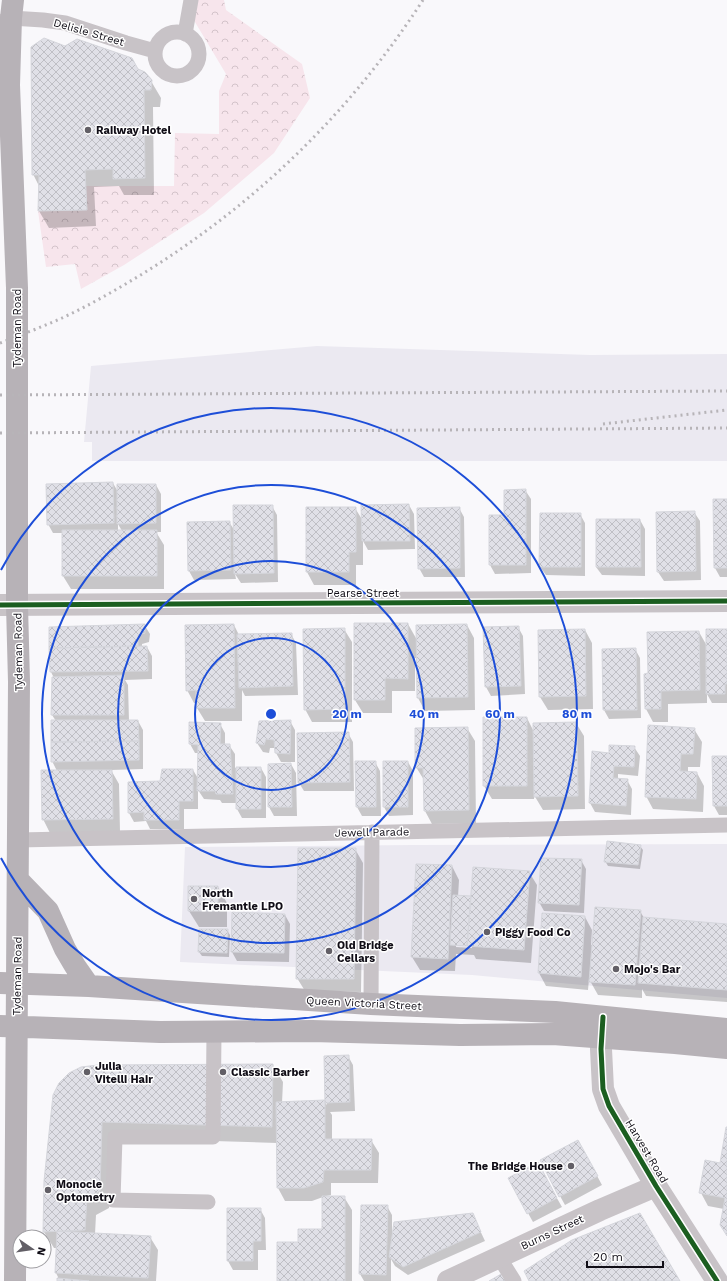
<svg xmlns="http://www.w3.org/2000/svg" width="727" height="1281" viewBox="0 0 727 1281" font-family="'Work Sans',sans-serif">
  <defs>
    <pattern id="forest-crowns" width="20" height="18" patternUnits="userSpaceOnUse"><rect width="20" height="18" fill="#f7e5ec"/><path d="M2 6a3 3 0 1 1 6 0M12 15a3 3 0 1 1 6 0" fill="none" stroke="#d3c3ca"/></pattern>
    <pattern id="building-cross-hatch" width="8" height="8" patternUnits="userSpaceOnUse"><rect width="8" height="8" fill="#e0e0e7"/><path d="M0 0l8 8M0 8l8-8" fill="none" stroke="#bfbfc5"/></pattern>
  </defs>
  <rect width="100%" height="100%" fill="#f9f8fb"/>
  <path fill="#ebe9f1" d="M317,346L590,355L727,354V461H92V442H84L91,366Z
    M727,844V998L472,975L180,962L185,847L413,845Z"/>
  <path fill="url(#forest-crowns)" d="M197,0H224L226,10L302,64L310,98L274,153L204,213L124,265L81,289L75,264L46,267L38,211L87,210L86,186H174L175,133L219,134V91L226,74L192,17Z"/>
  <path fill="#0003" fill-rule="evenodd" d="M65,47L138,70L151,81L161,98L160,107H153L154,195H124L119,186L94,187L96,226L49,228L39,211V186L33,174Z
    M113,483L118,492L156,485L161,494V532H156L164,545V589H71L63,576V533H53L48,524ZM118,524L122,531H118Z
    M525,490L531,499V573L495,574L490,565Z
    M727,500V577H720L715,568Z
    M409,505L414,514L415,549L368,550L363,541V565H356V585H314L307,572L355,508L363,521Z
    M272,506L277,515L278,582L241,583L235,574L236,579L194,580L189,571L229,522L235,531Z
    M459,508L464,517L465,577H424L419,568Z
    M694,512L700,521L701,580L664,581L658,572Z
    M580,514L585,523V576L546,575L540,567Z
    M640,520L645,529V576L602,575L596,567Z
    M408,624L417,640L467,625L474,638L475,710L425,711L418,698L417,658H415V691H392V713H363L355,700Z
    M234,625L239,635L291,634L296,643L298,695L245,696L242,690V721H205L197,708V703H194L187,690Z
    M145,626L150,634L149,642L142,644V647H147L152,656V679L125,680L128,685L129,721H138L143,730V769L111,770L119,784L120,832L50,833L43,819L57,771L52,761L56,721L52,715L53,678H54L51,672L50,628Z
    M518,627L523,636L525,694L491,696L486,687Z
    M344,629L352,642V722H312L305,709Z
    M585,630L592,643L593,709L548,710L540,697Z
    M727,630V703H712L707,694V703L668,704V722H653L646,709L645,675L649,674L699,632L707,646Z
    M635,649L640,658L641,718L609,719L604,710L603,650Z
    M527,718L534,732L576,723L584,736L585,809L543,810L534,795V799H492L484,786Z
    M290,721L295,730V762H281L276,753V748H270L269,753L263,752L257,743Z
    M220,724L225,733V745H229L235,754V768H261L266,777V818H242L237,809V803H222L220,800L204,799L198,790V809H184V829H150L146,821L134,822L129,813L161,782L193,770L199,780V753H195L190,744Z
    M467,728L475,741L476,823L432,824L425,811L424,780L416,767Z
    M694,729L702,742L700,767H688V773H697L704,786L703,812L653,809L646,796Z
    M348,733L353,742L354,791H304L299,783Z
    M634,747L640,756L638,776L618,774V779L627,780L632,789L631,815L595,812L590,803L610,754Z
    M727,757V815H719L714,806Z
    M375,762L380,771L381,816H362L357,807Z
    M408,762L413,771V815L389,816L384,807Z
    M291,764L296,773L297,816H274L269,807V765Z
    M640,846L643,850L640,869L608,866L605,861Z
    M355,849L363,863L361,992L305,991L297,978Z
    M581,860L586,869L584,913L544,911L539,902Z
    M452,866L459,880L458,897H470L529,872L537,885L531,963L476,959L474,955L456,954L455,971L420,970L412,957ZM456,944L472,946V948L456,947Z
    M218,887L227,903V927H199L189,911Z
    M640,911L644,918L727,925V1002L646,996L642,989V998L598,995L589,979L588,990L546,986L539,973L543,914L585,917L592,930L591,945H593Z
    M285,915L290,924L289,962L237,961L232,952Z
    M227,930L230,935L229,957L202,956L199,952Z
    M348,1056L353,1065L355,1111L330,1112L332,1115V1140H371L379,1153L378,1183H331V1195L326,1196L344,1197L352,1210V1281H278L299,1243L323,1230V1197L312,1201H285L278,1188L277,1143L111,1138L109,1208L96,1215L95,1234L150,1237L158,1250L156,1281H58V1277L56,1273L57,1248H54L44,1232L54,1096L273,1065L283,1082L282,1103L324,1101L327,1105L325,1057Z
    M727,1128V1234L724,1209L708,1206L701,1193L721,1165Z
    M583,1150L602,1185L565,1205L560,1196Z
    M542,1172L562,1207L533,1222L509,1179Z
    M362,1206H387L392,1215V1233L477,1224L485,1241L408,1275L395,1266L391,1259V1281H364L360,1274Z
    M228,1209H260L265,1218L266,1250H258V1270H233L228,1261Z"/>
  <path fill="url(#building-cross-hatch)" stroke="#d5d6dc" d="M44,38L65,46L77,39L132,58L138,69L145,72L152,80L151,90H144L145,178L113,179V169L85,170L87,210L38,211L39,175H32L31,47Z
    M113,482L114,523L47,525L46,484Z
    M117,484H156V523L117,524Z
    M526,489V565H489V515H504V490Z
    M713,499H727V568H714Z
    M409,504L410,541H362L361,505Z
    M233,505H273L274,573L234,574Z
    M306,507H356V552H349V572H306Z
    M460,507V568L418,569L417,508Z
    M695,511L696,571L657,572L656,512Z
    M540,513H581V567H539Z
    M596,519H640L641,567H596Z
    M230,521L231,570L188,571L187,522Z
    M62,530H157V576H62Z
    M354,623H408V679L385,678V700H354Z
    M145,624V633L138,635V646L49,648V627Z
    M234,624L235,708H196V690L186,691L185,625Z
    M467,624L468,697L417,698L416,625Z
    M519,626L521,686L485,687L483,627Z
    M345,628V709L304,710L303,629Z
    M585,629L586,696L539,697L538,630Z
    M706,629H727V684H725V694H706Z
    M699,631L700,690L661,691V709H645L644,674L648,673L647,632Z
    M292,633L293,686L239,688L237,634Z
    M147,646L148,671L50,672L49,648Z
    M636,648L637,710H603L602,649Z
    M124,675V715H51L52,677Z
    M483,717H527V786H483Z
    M51,720H138L139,741L51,742Z
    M291,720L290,754L275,753L274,740L266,739L264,745L256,743L259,721Z
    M189,722L221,723L220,744H230L233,794H216L215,791H197L198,745L189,744Z
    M577,722L578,796L534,797L533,723Z
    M648,725L695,728L693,754H681L680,771L697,772L696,799L645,797Z
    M468,727L469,810L424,811L423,768H415V728Z
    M349,732L350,782L298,783L297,733Z
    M139,741V760L51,762V742Z
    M609,745L635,746L634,767L614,766L613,778L628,779L626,806L589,803L592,751L609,753Z
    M712,756H727V806H713Z
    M355,761H376V807H356Z
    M383,761H408V807H383Z
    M291,763L292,807H268V764Z
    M236,767H261V809H236Z
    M162,769H193V801H179V820H144V812L128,813V782L160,781Z
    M41,770H112L113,819L42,820Z
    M607,841L641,845L638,865L604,862Z
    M298,848H356L354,979H296Z
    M541,858L582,859L579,905L538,903Z
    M416,864L452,865L448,959L411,957Z
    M473,867L530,871L524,950L467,946Z
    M188,886H218V911H188Z
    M453,895L471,896L467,946L450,945Z
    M595,907L641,910L635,985L589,982Z
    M232,912L285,914L284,953L231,952Z
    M542,913L585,916L581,977L538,973Z
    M643,917L727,924V990L638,983Z
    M199,929H228L227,953L198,952Z
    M349,1055L350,1102L325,1103L324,1056Z
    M273,1064L272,1127L102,1122L100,1191L87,1198L85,1230L43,1232L44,1181L53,1095L59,1083L69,1073L81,1067L98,1065Z
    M325,1100V1139H372L371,1170H324L323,1182L304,1188H277L276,1102Z
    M726,1127H727V1236L720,1225L725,1198L699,1193L705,1160L720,1163Z
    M578,1140L598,1176L559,1197L540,1160Z
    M538,1162L557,1198L527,1214L508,1178Z
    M322,1196H345V1281H277V1242H298V1229H322Z
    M361,1205H388L386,1275L359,1274Z
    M227,1208H261V1241H253V1261H227Z
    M473,1213L481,1232L403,1267L389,1257L394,1222Z
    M640,1213L680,1281H529L524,1271L572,1240Z
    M57,1231L151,1236L148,1278L55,1273Z
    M503,1273L507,1281H489Z
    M57,1278L89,1281H57Z"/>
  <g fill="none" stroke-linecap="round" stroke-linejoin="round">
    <path stroke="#c8c3c7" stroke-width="15" d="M3,21L11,18L43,20L65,23L126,43L155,51
      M155 54a22 22 0 1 1 44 0a22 22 0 1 1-44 0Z
      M185,34L191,0
      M18,840L727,825
      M371,1004L372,832
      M208,1202L113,1200L115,1137H213L214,1032
      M499,1257L514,1281"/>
    <path stroke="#c8c3c7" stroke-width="22" d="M0,605L727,601
      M603,1018L601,1049L603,1089L609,1106L656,1186L717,1281
      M448,1281L600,1210L656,1186"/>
    <path stroke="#b7b2b7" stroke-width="22" d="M13,0L11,18L9,85L17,288V605L19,682L15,1281
      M18,880L48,911L65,949L75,966L89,986
      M0,983L89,986L371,1004L555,1012L727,1029
      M0,1026L160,1032L312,1031L460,1035L553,1034L675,1043L727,1048"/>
    <path stroke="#b7b4b8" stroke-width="3" stroke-dasharray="2 4" stroke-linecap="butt" d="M0,343C21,335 42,327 62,318C88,306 114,291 139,276C255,205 349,114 423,0
      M0,395L727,391
      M603,424L727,410
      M0,433L727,428"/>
    <defs>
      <path id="cycleway" d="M0,605L727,601
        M603,1017L601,1049L603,1089L609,1106L656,1186L717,1281"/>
    </defs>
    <use href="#cycleway" stroke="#fff" stroke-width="8"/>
    <use href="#cycleway" stroke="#1b5e20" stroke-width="5"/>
  </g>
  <g fill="none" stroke="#1d4ed8" stroke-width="2">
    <circle cx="271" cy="714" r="76"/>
    <circle cx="271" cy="714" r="153"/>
    <circle cx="271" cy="714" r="229"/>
    <path d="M1 570A306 306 0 1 1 1 858"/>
  </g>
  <g fill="#625f66" stroke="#fff" stroke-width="1.5">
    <circle cx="88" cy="130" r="4"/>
    <circle cx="194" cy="899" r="4"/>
    <circle cx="487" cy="932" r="4"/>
    <circle cx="329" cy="951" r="4"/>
    <circle cx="616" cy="969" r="4"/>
    <circle cx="87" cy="1072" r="4"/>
    <circle cx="223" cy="1072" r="4"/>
    <circle cx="571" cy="1166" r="4"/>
    <circle cx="48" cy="1190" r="4"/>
  </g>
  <g text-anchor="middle" stroke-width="3" stroke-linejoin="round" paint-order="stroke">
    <g font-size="11" fill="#100d16" stroke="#fff">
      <text transform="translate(89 32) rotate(16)" y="4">Delisle Street</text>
      <text transform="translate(17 328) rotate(-90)" y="4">Tydeman Road</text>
      <text x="363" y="597">Pearse Street</text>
      <text transform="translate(18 652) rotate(-91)" y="4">Tydeman Road</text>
      <text transform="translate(372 832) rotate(-1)" y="4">Jewell Parade</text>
      <text transform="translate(17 976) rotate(-89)" y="4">Tydeman Road</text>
      <text transform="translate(364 1003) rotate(3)" y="4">Queen Victoria Street</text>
      <text transform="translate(647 1151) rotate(59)" y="4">Harvest Road</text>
      <text transform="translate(552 1232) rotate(-25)" y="4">Burns Street</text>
    </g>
    <g font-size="11" font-weight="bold" fill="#100d16" stroke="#fff" text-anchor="start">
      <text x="96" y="134">Railway Hotel</text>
      <text x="202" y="897">North<tspan x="202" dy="13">Fremantle LPO</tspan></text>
      <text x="495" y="936">Piggy Food Co</text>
      <text x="337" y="949">Old Bridge<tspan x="337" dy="13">Cellars</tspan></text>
      <text x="624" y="973">Mojo's Bar</text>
      <text x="95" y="1070">Julia<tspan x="95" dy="13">Vitelli Hair</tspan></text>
      <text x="231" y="1076">Classic Barber</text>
      <text x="563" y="1170" text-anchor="end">The Bridge House</text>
      <text x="56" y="1188">Monocle<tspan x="56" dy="13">Optometry</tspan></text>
    </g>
  </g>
  <circle cx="271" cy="714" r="6" fill="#1d4ed8" stroke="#fff" stroke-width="2"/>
  <g font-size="12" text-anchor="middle" font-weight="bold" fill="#1d4ed8" stroke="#fff" stroke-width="3" stroke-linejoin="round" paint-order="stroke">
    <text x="347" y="718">20 m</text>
    <text x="424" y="718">40 m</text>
    <text x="500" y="718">60 m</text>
    <text x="577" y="718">80 m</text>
  </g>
  <g transform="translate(32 1249) rotate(103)"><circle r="19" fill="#ffffff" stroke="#9f9ea2"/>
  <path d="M0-3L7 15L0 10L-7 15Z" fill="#625f66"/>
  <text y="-6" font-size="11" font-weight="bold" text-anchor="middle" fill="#100d16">N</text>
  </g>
  <path d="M587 1261v6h76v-6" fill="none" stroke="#100d16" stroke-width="2"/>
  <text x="593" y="1261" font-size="12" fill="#100d16" stroke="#ffffff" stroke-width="3" paint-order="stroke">20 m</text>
</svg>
